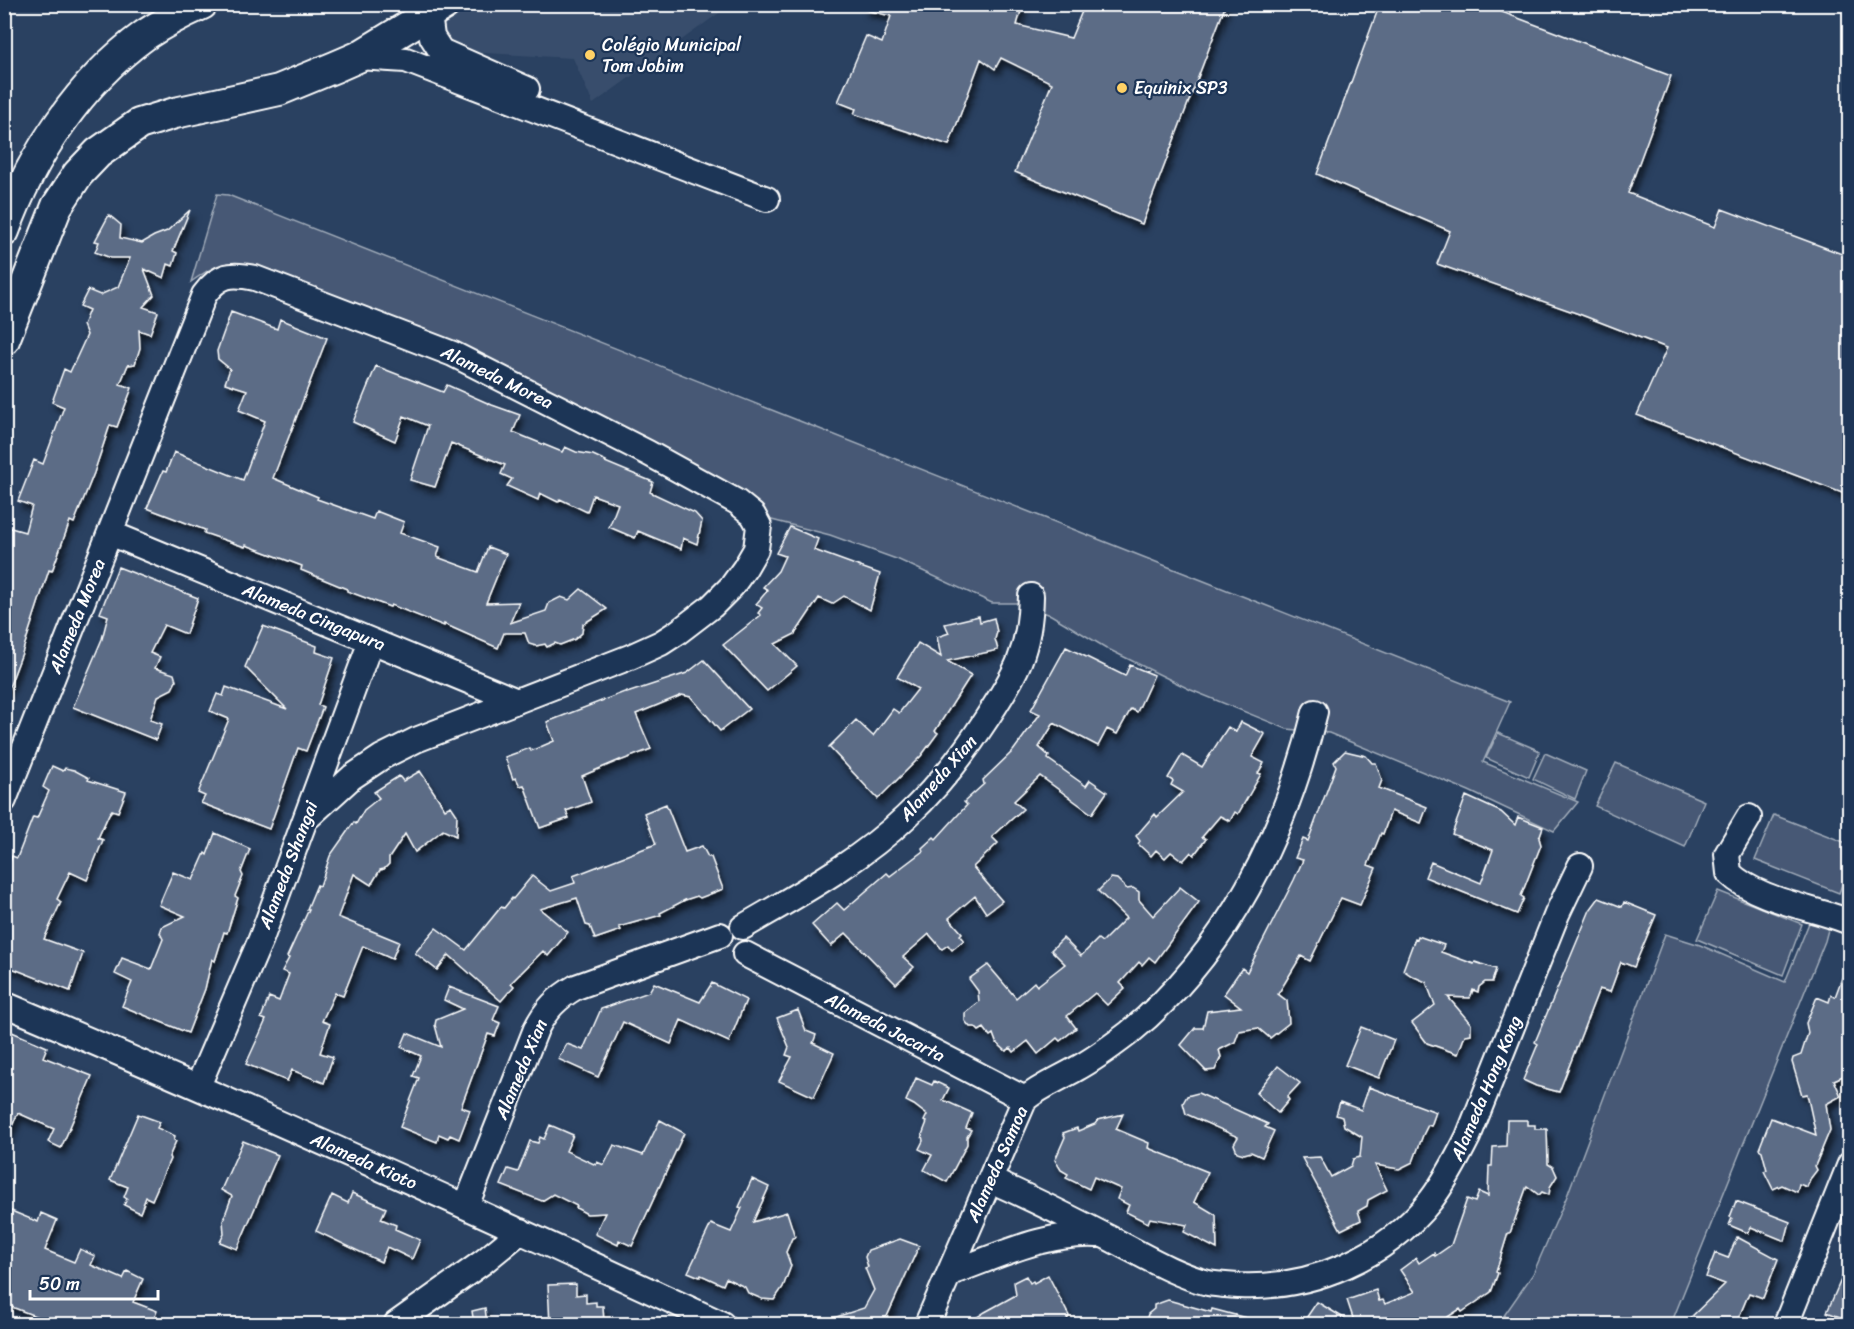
<svg xmlns="http://www.w3.org/2000/svg" width="1854" height="1329" viewBox="0 0 1854 1329" font-family="Sriracha,sans-serif">
  <defs>
    <filter id="shadow"><feDropShadow dx="3.5" dy="6" stdDeviation="3" flood-color="#0009"/></filter>
  </defs>
  <rect width="100%" height="100%" fill="#2a4161"/>
  <filter id="ink" filterUnits="userSpaceOnUse"><feTurbulence type="fractalNoise" baseFrequency=".0167" numOctaves="2"/><feDisplacementMap in="SourceGraphic" scale="12" xChannelSelector="R" yChannelSelector="G"/><feConvolveMatrix kernelMatrix="1 2 1 2 8 2 1 2 1" color-interpolation-filters="sRGB"/></filter>
  <g filter="url(#ink)">
    <path fill="#394e6c" d="M468,5H730L593,104L573,58L468,52L448,42L443,25L453,13Z"/>
    <path fill="#465975" stroke="#a2acba" stroke-width="1.5" d="M217,194L228,195L1510,702L1483,762L1578,802L1554,831L1469,791L1329,733L1287,729L1191,690L1108,649L1051,615L1017,603H992L899,560L830,535L764,518L252,268C220,262 218,263 191,282Z
      M1498,733L1540,751L1529,777L1486,758Z
      M1545,753L1586,771L1575,799L1533,779Z
      M1616,763L1704,801L1685,847L1595,806Z
      M1774,815L1849,844V866L1839,893L1755,860Z
      M1718,891L1802,924L1783,975L1697,939Z
      M1811,918L1829,926L1825,941L1671,1324H1495L1501,1320L1533,1274L1567,1196L1665,934L1700,945L1785,982Z"/>
    <g fill="none" stroke-linecap="round" stroke-linejoin="round">
      <path stroke="#a7b1be" stroke-width="5" d="M4,6L6,4"/>
    </g>
    <path fill="#5b6c86" stroke="#fff" stroke-width="1.5" filter="url(#shadow)" d="M866,4H1023L1017,25L1071,38L1085,4H1226L1142,224L1015,172L1052,83L1001,58L995,69L981,59L949,145L854,114L856,109L838,102L866,36L882,43L891,16L865,10Z
      M1380,4H1481L1671,76L1628,193L1715,227L1722,209L1850,257V496L1637,415L1667,348L1579,314L1437,264L1450,231L1317,174Z
      M190,210L173,251L177,253L173,266L168,264L164,278L144,269L154,295L143,307L158,312L150,334L139,330L140,348L135,364L128,365L120,384L132,388L117,427L110,425L94,473L74,523L70,521L52,571L49,570L22,653L7,693L4,692V526L25,532L32,506L18,501L34,460L43,464L64,407L52,402L64,369L70,372L87,335L83,325L89,310L80,306L88,290L100,295L118,287L130,258H111L95,252L99,242L95,241L109,215L121,225L120,238L142,243L154,236L167,231Z
      M231,312L277,329L280,319L327,338L273,478L318,497L317,499L373,519L376,511L404,522L400,533L440,547L437,557L478,572L488,547L506,554L486,603L519,602L510,623L546,611L549,603L561,597L569,600L581,589L607,609L583,624L582,633L575,639L560,645L555,643L547,647L545,644L536,646L529,644L525,633H504L498,648L444,624V626L391,605L390,607L347,591V589L301,570L302,566L246,545L245,547L204,533L205,530L147,508L163,471L166,472L174,452L243,480L265,421L239,410L247,390L225,383L230,369L218,359L217,351Z
      M376,366L443,392L447,385L492,405L520,415L513,432L562,452L565,447L576,452L593,455L606,461L605,462L653,482L650,492L695,513L702,521L697,544L683,538L681,549L638,531L635,538L609,527L618,504L593,495L587,512L560,499L558,502L540,493L538,500L507,486L512,479L501,474L505,465L451,443L435,487L410,480L428,426L404,416L395,441L353,422Z
      M790,527L818,539L814,550L880,574L870,610L844,596L832,604L819,598L795,634L775,644L797,666L767,691L723,645L761,615L758,613L762,608L756,604L768,590L763,587L778,571L785,556L776,553Z
      M118,567L198,598L186,634L164,625L150,653L160,657L155,668L174,674L176,681L172,689L158,696L150,720L162,724L156,740L73,707L102,639L108,616L100,613Z
      M979,616L980,622L994,618L997,632L995,639L998,650L947,661L971,675L935,731L938,733L921,756L878,799L829,747L856,720L873,736L893,709L899,713L918,689L897,677L918,643L941,657L937,637L949,633L945,624Z
      M263,626L317,646L316,652L334,658L318,705L323,707L306,751L298,748L269,829L201,803L205,796L198,793L229,719L210,711L217,694L223,696L226,687L287,709L245,667Z
      M1066,647L1125,676L1130,665L1154,675L1137,712L1131,709L1117,734L1107,729L1098,746L1054,723L1039,747L1049,756L1048,759L1086,786L1090,780L1107,792L1092,814L1040,776L1014,801L1023,809L992,837L998,843L973,867L1002,901L986,913L975,896L949,918L962,933L960,935L964,940L952,950L948,945L942,949L929,934L903,957L914,967L896,984L846,933L831,946L812,925L837,903L844,910L887,873L890,876L923,851L922,848L934,837L936,839L967,805L964,802L984,784L983,780L1013,751L1040,714L1031,710Z
      M704,660L749,709L720,731L691,697L682,695L636,714L651,749L620,761V760L582,776L591,802L566,811L569,818L540,828L524,785L520,786L516,778L513,779L505,757L530,748L531,751L554,741L547,722L627,691V693L687,673Z
      M1241,722L1265,734L1252,757L1264,763L1258,773L1261,774L1238,814L1235,812L1230,821L1220,816L1202,837L1206,839L1194,855L1191,852L1183,861L1171,852L1165,858L1156,850L1151,856L1138,844L1140,841L1136,836L1155,814L1157,817L1183,792L1171,785L1173,781L1168,778L1182,755L1202,767L1228,727L1236,732Z
      M1345,751L1366,756L1372,763H1376L1382,780L1379,788L1427,807L1421,823L1391,811L1383,834L1381,833L1368,865L1376,868L1360,905L1341,898L1310,961L1301,956L1278,994L1287,1001L1289,1023L1270,1038L1258,1028L1239,1031L1235,1042L1219,1050L1221,1057L1215,1070L1206,1071L1181,1045L1195,1028H1203L1207,1011L1241,1007L1224,994L1242,968L1247,972L1294,880L1303,860L1295,858L1303,839L1308,841L1336,766L1334,762Z
      M52,766L63,771L65,768L74,770L89,778L88,780L126,792L118,812L112,810L109,814L98,838L103,840L87,880L70,872L57,899L61,902L44,939L83,953L70,991L4,965V878L12,856L17,858L33,817L37,818L49,791L43,787Z
      M420,771L445,809L451,806L457,815L456,836L443,830L415,852L405,834L389,858V864L384,869L380,870L371,885L354,874L338,917L399,942L392,959L363,946L343,996L335,993L322,1021L330,1024L320,1053L333,1057L324,1083L292,1070L287,1081L246,1064L266,1020L261,1018L269,997L279,1001L289,974L282,971L289,958L287,957L309,909H307L317,885L320,886L330,856L354,822L356,824L364,810L379,798L374,792L399,776L403,781Z
      M1466,796L1501,812L1515,825L1518,817L1543,827L1539,838L1541,845L1521,896L1524,898L1517,914L1425,877L1431,862L1481,883L1493,850L1452,834Z
      M666,804L685,852L702,846L708,857H711L723,889L700,898L697,896L685,900L660,913L661,915L619,927L621,930L595,939L590,926L586,925L577,898L540,909L568,932L548,956L543,951L511,983L514,986L501,1001L449,955L437,970L415,953L436,928L466,950L501,907L504,908L512,898L513,899L532,876L551,891L575,883L573,876L656,844L644,813Z
      M215,833L250,849L241,872L243,876L235,896L238,898L227,933L224,932L215,961L212,959L205,989L188,1033L122,1006L132,982L115,974L122,958L151,969L163,939L160,933L162,927L185,916L159,905L173,872L193,880L205,853L207,855Z
      M1111,878L1117,879L1127,889L1133,888L1139,892V900L1153,916L1180,887L1199,902L1155,962L1149,957L1142,965L1139,962L1120,983L1125,988L1107,1005L1095,993L1067,1016L1076,1028L1060,1041L1057,1038L1038,1054L1028,1041L1014,1052L1011,1048L1006,1051L996,1042L993,1034L990,1036L984,1028L979,1031L975,1027H970L965,1021V1013L979,1002L978,991L969,979L988,965L1016,998L1034,982L1037,986L1065,964L1051,950L1063,938L1081,956L1098,939L1102,942L1126,918L1098,891Z
      M1599,898L1622,907L1624,902L1656,915L1634,967L1621,962L1610,992L1599,989L1559,1092L1536,1086L1523,1080L1538,1044L1535,1042L1590,910Z
      M1418,936L1444,945L1441,952L1474,964L1475,962L1496,969L1492,982H1485L1479,987L1478,992L1473,990L1470,998L1448,997L1471,1024V1034L1465,1035L1458,1054L1427,1043L1412,1023L1435,1005L1426,982L1412,976L1403,970L1415,938L1417,939Z
      M1848,962H1850V1070L1843,1076L1834,1080L1841,1096L1826,1104L1830,1130L1815,1166L1817,1170L1810,1179L1807,1187L1799,1184L1797,1192L1782,1185L1773,1189L1764,1171L1767,1170L1762,1151L1759,1149L1771,1118L1816,1135L1807,1094L1802,1095L1792,1062L1793,1058L1801,1055L1808,1033L1806,1023L1817,997L1829,1002L1831,995L1835,997Z
      M654,983L700,1002L712,983L746,1000L729,1042L681,1020L671,1044L623,1022L598,1077L558,1059L567,1044L583,1050L601,1009L649,992Z
      M449,987L499,1006L493,1020L500,1023L495,1036L488,1034L461,1107L470,1110L459,1139L450,1135L448,1138L439,1134L437,1142L400,1127L419,1078L413,1076L421,1056L401,1047L407,1033L441,1047L435,1025L436,1020L463,1009L444,1000Z
      M798,1010L806,1031L816,1035L813,1043L834,1053L814,1097L779,1081L792,1057L786,1055L789,1047L777,1018Z
      M1361,1027L1394,1040L1379,1078L1345,1065Z
      M12,1032L47,1047L43,1057L92,1076L61,1148L48,1142L54,1129L18,1113L4,1144V1047Z
      M1278,1066L1300,1083L1287,1097L1289,1100L1278,1113L1256,1093Z
      M916,1078L932,1085L934,1081L949,1088L943,1100L972,1113L966,1128L971,1130L967,1137V1144L947,1182L924,1170L932,1155L919,1149L923,1141L922,1135L927,1122L924,1121L927,1115L914,1105L906,1101Z
      M1369,1087L1436,1112L1431,1126L1428,1125L1423,1135L1413,1162L1399,1169L1375,1165L1387,1190L1368,1200L1367,1206L1358,1211L1361,1220L1341,1230L1302,1158L1320,1157L1331,1177L1351,1166L1353,1159L1360,1157L1362,1137L1344,1126L1342,1117L1336,1115L1340,1102L1361,1110Z
      M1198,1093L1268,1124L1265,1127L1274,1131L1262,1157L1251,1152L1244,1154L1237,1152L1234,1144L1238,1137L1186,1114L1183,1103L1187,1096Z
      M138,1114L160,1122L157,1128L175,1136L174,1140L176,1141L169,1157L170,1159L152,1200L146,1197L140,1213L124,1205L127,1199L124,1197L128,1187L110,1180Z
      M1123,1114L1116,1129L1149,1143L1148,1148L1208,1172L1194,1202L1216,1215L1217,1249L1184,1232L1187,1225L1150,1218L1148,1223L1126,1212L1129,1205L1117,1199L1121,1189L1094,1177L1089,1189L1066,1178L1068,1174L1061,1170L1055,1160L1065,1137L1063,1133L1077,1128L1078,1131L1095,1124L1098,1120Z
      M660,1120L684,1133L632,1246L619,1240L618,1245L595,1234L605,1213L587,1214L576,1208L577,1206L553,1194L542,1201L501,1185L508,1169L518,1172L530,1141L538,1143L540,1137L544,1139L550,1125L573,1135L566,1151L596,1165L597,1162L604,1165L614,1145L643,1155Z
      M1507,1120H1527V1125H1535V1129H1547L1548,1164L1553,1167L1557,1176L1550,1187L1549,1195L1542,1192L1539,1195L1527,1186L1510,1233H1508L1496,1272L1498,1273L1491,1292L1462,1312L1460,1309L1437,1324H1355L1347,1300L1376,1290L1379,1301L1383,1300L1385,1304L1415,1292L1400,1270L1416,1258L1419,1263L1434,1253L1435,1256L1451,1245L1467,1199L1475,1202L1479,1192L1488,1196L1489,1166H1492L1493,1147L1506,1146Z
      M243,1141L278,1155L237,1249L220,1242L224,1234L223,1220L232,1196L221,1190Z
      M752,1179L769,1187L753,1222L787,1212L795,1237L792,1238L786,1252L791,1266L783,1287L774,1300L762,1299L748,1293L745,1287L726,1278L723,1285L701,1275L700,1277L688,1272L711,1224L731,1232L742,1208L739,1207Z
      M352,1193L386,1208L381,1219L396,1225L395,1229L420,1240L412,1259L387,1247L381,1262L316,1231L332,1195L348,1203Z
      M1736,1201L1790,1222L1785,1241L1751,1227L1748,1233L1729,1225L1732,1218L1730,1217Z
      M4,1208L38,1222L41,1213L57,1220L45,1250L74,1262L80,1249L95,1256L91,1265L123,1279L127,1271L143,1279L133,1302L157,1311L152,1324H56L4,1304Z
      M1737,1237L1778,1259L1763,1298L1749,1293L1736,1324H1684L1725,1284L1706,1277L1715,1253L1728,1258Z
      M900,1239L919,1246L884,1323L879,1324H821V1322L864,1308L874,1290L865,1268L868,1267L865,1257L868,1250Z
      M1850,1259V1321L1827,1312Z
      M1048,1275L1069,1316L1065,1323L1061,1324H967L985,1312L1016,1295L1014,1282L1026,1276L1030,1283L1033,1281L1034,1283Z
      M576,1284V1295L586,1294V1303L596,1302V1306H603L604,1324H550L548,1285Z
      M1168,1300L1211,1312L1212,1309L1254,1320L1253,1324H1145L1148,1314L1154,1309V1305Z
      M1317,1302L1354,1324H1302Z
      M485,1308L487,1324H474L472,1311Z"/>
    <g fill="none" stroke-linecap="round" stroke-linejoin="round">
      <defs>
        <path id="minor" d="M429,14L432,37L441,51L527,89
          M358,57L406,60L767,199
          M110,533L517,701
          M4,800L204,295C219,274 231,273 255,278L453,354L648,453L737,502L753,515L759,526L756,549L745,568L732,586L712,606L678,632L661,643L630,657L416,740L382,757L352,777L306,819
          M1749,817L1727,854L1729,873C1758,901 1812,907 1850,922
          M743,927C799,894 859,862 906,817C937,788 964,754 987,718C1016,674 1030,650 1031,596
          M745,954L1025,1099
          M4,1004C246,1106 484,1214 722,1324
          M198,1086L261,939L371,641
          M990,1180C1033,1199 1075,1220 1117,1242C1146,1257 1176,1275 1208,1283C1218,1285 1229,1285 1239,1286C1312,1289 1385,1258 1431,1200C1446,1180 1457,1159 1468,1137L1557,914L1580,866
          M466,1206L536,1029C546,1009 557,998 576,987L720,935
          M950,1273C999,1256 1044,1232 1098,1235
          M396,1324L483,1262L521,1231
          M927,1324L1025,1099C1041,1086 1059,1079 1076,1069C1095,1059 1112,1046 1129,1033C1228,952 1285,834 1315,712
          M1786,1324L1850,1164"/>
        <path id="major" d="M4,231C31,156 80,82 145,35C163,23 182,13 202,4
          M4,340L57,206L78,174L98,153L139,124L175,113L279,90L335,67L358,57L445,4"/>
      </defs>
      <use href="#minor" stroke="#fff" stroke-width="28"/>
      <use href="#major" stroke="#fff" stroke-width="34"/>
      <use href="#minor" stroke="#1d3557" stroke-width="24"/>
      <use href="#major" stroke="#1d3557" stroke-width="30"/>
    </g>
  </g>
  <g fill="#ffd166" stroke="#1d3557" stroke-width="2">
    <circle cx="590" cy="55" r="6"/>
    <circle cx="1122" cy="88" r="6"/>
  </g>
  <g text-anchor="middle" stroke-width="4.5" stroke-linejoin="round" paint-order="stroke">
    <g font-size="18" fill="#fff" stroke="#1d3557" text-anchor="start">
      <text x="602" y="51">Colégio Municipal<tspan x="602" dy="21">Tom Jobim</tspan></text>
      <text x="1134" y="94">Equinix SP3</text>
    </g>
    <g font-size="18" fill="#fff" stroke="#1d3557">
      <text transform="translate(497 377) rotate(26)" y="6">Alameda Morea</text>
      <text transform="translate(77 616) rotate(-68)" y="6">Alameda Morea</text>
      <text transform="translate(314 617) rotate(22)" y="6">Alameda Cingapura</text>
      <text transform="translate(938 778) rotate(-49)" y="6">Alameda Xian</text>
      <text transform="translate(288 865) rotate(-69)" y="6">Alameda Shangai</text>
      <text transform="translate(885 1027) rotate(27)" y="6">Alameda Jacarta</text>
      <text transform="translate(521 1069) rotate(-67)" y="6">Alameda Xian</text>
      <text transform="translate(1486 1088) rotate(-67)" y="6">Alameda Hong Kong</text>
      <text transform="translate(364 1161) rotate(24)" y="6">Alameda Kioto</text>
      <text transform="translate(997 1164) rotate(-66)" y="6">Alameda Samoa</text>
    </g>
  </g>
  <rect width="1854" height="1329" fill="none" stroke="#1d3557" stroke-width="24"/>
  <rect x="12" y="12" width="1830" height="1305" fill="none" stroke="#fff" stroke-width="2" filter="url(#ink)"/>
  <path d="M30 1290v9h128v-9" fill="none" stroke="#ffffff" stroke-width="3"/>
  <text x="39" y="1290" font-size="18" fill="#ffffff" stroke="#1d3557" stroke-width="4.5" paint-order="stroke">50 m</text>
</svg>
